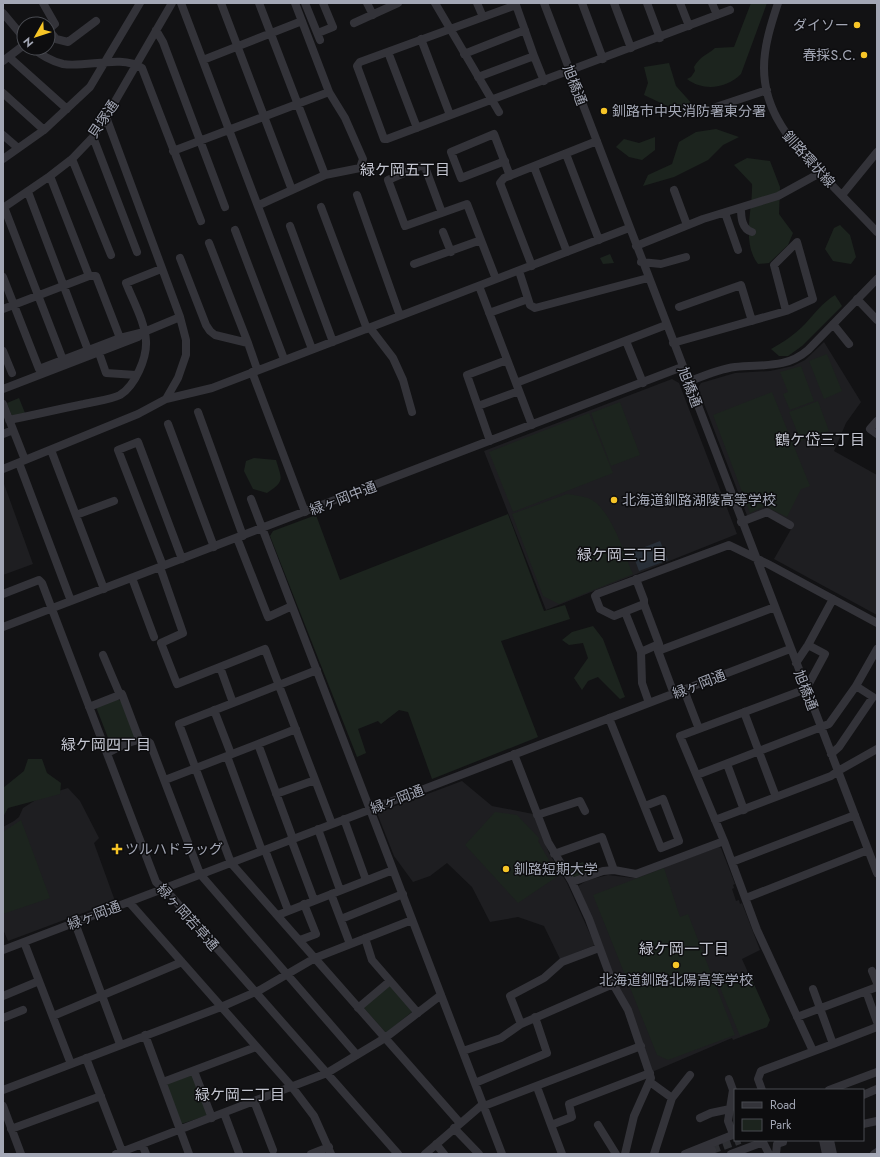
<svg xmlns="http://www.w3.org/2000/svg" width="880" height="1157" viewBox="0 0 880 1157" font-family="Jost,'Noto Sans JP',sans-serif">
  <rect width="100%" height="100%" fill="#121214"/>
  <path fill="#1e1e21" d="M824,342L861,402L846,423L834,451L877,475V615L774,559L794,524L766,509L748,518L698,388L701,383L735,373L770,371L793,366L805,360Z
    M672,379L679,383L737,534L546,610L484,451Z
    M3,481L33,564L3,575Z
    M462,781L492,806L533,814L549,853L567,883L595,945L560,959L544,926L518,917L490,922L472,887L447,863L430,876L413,882L394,856L377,813Z
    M68,788L80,801L99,838L94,843L115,901L8,941L3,929V827L14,821L19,817L23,808L42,796Z
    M719,847L721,848L735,884L733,885L734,888L732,889L736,901L739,900L740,904L742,903L760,950L742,959L769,1019L767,1027L733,1040L732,1038L652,1072L616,986L578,886L588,880L608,875L633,878Z"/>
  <path fill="#1c241e" d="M751,3H767L741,74C727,88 704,92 687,79L691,77L695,71L694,67C700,56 707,55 715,48L734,47Z
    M669,63L676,86L694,106L684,114L644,95L648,83L644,67Z
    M716,129L739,137L723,145L708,160L674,177L643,186L648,175L672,164L679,142L696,132Z
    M655,137V150L642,160L629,157L616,147L624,139L639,143Z
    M747,158L770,161L780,187L779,214L793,233L788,245L769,263L758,264C741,242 753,209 752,184L734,165Z
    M840,225L850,235L856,257L851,264L833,261L825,249L834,228Z
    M610,254L614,263L603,264L600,258Z
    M835,295L842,306L802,346L788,356H779L771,349C784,342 795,334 805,324C816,312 821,304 835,295Z
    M827,354L842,391L824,399L809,361Z
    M801,366L814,401L790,410L783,394L788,392L780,372Z
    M772,392L810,486L801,489L787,517L765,506L750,513L713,415Z
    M19,398L25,413L12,416L7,403Z
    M818,401L829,431L801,441L789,412Z
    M620,402L640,455L611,466L591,413Z
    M589,413L613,473L513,512L489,452Z
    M254,458L276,460C282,480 285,481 267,493L253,489L244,471L246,461Z
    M567,494C574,495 582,496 588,498C610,506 624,553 633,574L559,604L543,596L512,514Z
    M508,514L544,611L565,605L570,619L501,641L538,737L432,779L408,712L399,710L381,724L378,721L358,729L366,753L357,757L270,536L273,531L316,515L340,580Z
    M593,626L603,639L625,697L620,699L598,677L588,681L582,690L574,678L588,658L583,643L569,645L562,640L572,632Z
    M117,699L121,701L135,735L133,740L112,748L96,707Z
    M28,759H42L47,773L61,783L60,794L8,808L3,817V788L24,771Z
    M495,812L517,815L539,838L538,841L558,876L518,903L465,845Z
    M21,820L50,898L3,914V832Z
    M583,862L588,874L576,878L572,877L567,868Z
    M664,868L680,917L688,914L735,1035L668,1060L657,1055L593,895Z
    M749,973L770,1020L767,1027L740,1036L719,985Z
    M389,984L413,1011L386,1033L363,1007Z
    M193,1074L208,1115L181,1124L166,1083Z"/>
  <path fill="#282f38" d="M660,541L668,560L639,571L632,552Z"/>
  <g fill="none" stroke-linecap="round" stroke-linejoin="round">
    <path stroke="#2f3034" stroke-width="8" stroke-dasharray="8 4" stroke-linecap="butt" d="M712,1150L740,1140"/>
    <path stroke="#333339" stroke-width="8" d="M43,3L55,24L48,30
      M181,3L312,349
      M221,3L292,190
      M259,3L325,175
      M305,3L320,40
      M367,3L373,15
      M435,3L499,112
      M477,3L483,17
      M544,3L838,771L831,776L715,820
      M582,3L603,59
      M614,3L631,48
      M647,3L660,38
      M680,3L689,26
      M712,3L717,15
      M778,3C771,24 764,46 764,68C764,116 796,147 826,179C843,197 860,214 877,232
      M3,13L24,38
      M354,23L398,3
      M49,30L56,39L68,42L96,21
      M156,30L163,42L225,207
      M318,33L333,27L323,3
      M421,39L450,115
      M33,48C42,56 51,61 63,64C86,68 122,54 142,68L201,221
      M388,52L417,128
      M464,54L525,30
      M534,56L544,81
      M9,57L67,109
      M203,60L302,21
      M3,61L24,45
      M478,77L534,56L516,5L360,62L357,66L384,139H387L730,10
      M3,93L44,130
      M713,108L767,90
      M3,135L18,148
      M93,137L137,252
      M173,151L329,92
      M566,154L599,240
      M3,159L44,130L90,87L140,3
      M72,159L111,255
      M505,161L461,178L451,152L494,134L510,176
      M534,167L567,252
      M50,176L89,276H96L120,338
      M674,190L687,225
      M28,192L88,350
      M357,195L400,316
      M842,195L877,152
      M259,205L325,175L360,168L363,159L345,118L329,92L295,3
      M4,207L63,360
      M321,207L367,329
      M3,208L50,176L72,159L93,137L106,117L172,3
      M741,208C741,218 742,229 752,232
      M442,213L425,167L420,166L388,180L405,226L467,204L496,279
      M725,213L738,250
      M290,226L333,342
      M235,230L284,359
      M443,232L451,252
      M209,243L248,343
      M636,246L703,219L778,196L820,173
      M180,258L206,325L210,331L215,335L248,343L257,369
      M641,262L661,264L686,257
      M414,264L481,240
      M532,266L500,183L504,178L597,141
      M519,271L530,305L535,308L648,278
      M3,277L39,369L120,338L144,332
      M479,286L532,425
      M857,299L877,320
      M679,307L741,285L752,321
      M3,309L89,276
      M489,313L528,299
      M833,324L849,344
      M370,328L393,358L403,380L412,412
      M626,341L643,383
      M673,343L786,311L813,299L797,242L774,265L786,311
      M3,351L12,373
      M99,353L106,373L136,375
      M252,372L305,512
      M688,382C703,376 719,369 735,367C763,364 786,369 808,350L877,279
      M516,383L666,325
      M3,389L138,337L144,332L180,317
      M166,399L212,388L629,228
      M3,404L25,460
      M478,406L519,391
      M198,412L243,536
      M9,420C34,415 59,409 84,404C96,401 110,400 120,395C135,386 147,358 146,341C145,322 133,301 126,283L161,269
      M877,421L870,429L877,434
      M168,424L214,547
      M3,434L13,430
      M490,441L467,375L507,360
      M51,450L104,589
      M19,463L71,601
      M3,469L138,414L166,399L178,378L186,355V340L180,317L106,117
      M251,499L502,1154
      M76,515L114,501
      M741,522L767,512L790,525
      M237,538L268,617L292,606
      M163,566L118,450L138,442L182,559
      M160,567L183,633L161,643L177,684L265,649L332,824
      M132,578L154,637
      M636,579L644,600V604
      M3,594L39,580L42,583L156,882L171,896L398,1154
      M625,612L641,652L642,683L649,703
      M3,627L682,367
      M808,645L825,654L806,689L680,736L724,841L757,930L813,1051
      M641,652L659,644L644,604L614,616L600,609L595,596L597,594L729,545L768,564L877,623
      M103,655L120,695
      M796,663L808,645L833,599
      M220,667L233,703L317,670
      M684,690L699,729
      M674,694L658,651L775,607
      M233,703L179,724L231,863L460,1123
      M89,707L122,694L139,739
      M214,710L231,754
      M744,712L776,797
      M609,718L661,848L679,841L663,799L645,806
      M258,744L296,729
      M877,749L838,771L877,873
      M107,753C118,748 140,734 150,743L200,874L357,1055
      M514,754L548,842L572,882L589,919L613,984L628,1010L651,1078L634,1116L625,1154
      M831,754L839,747L873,697L856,686
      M227,756L262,851
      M727,764L744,810
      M697,775L829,724L856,686L877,649
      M165,780L258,744L293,839
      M276,794L315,780
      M537,815L580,801L585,811
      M344,819L366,880
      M318,829L340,890
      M291,839L314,900
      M265,850L288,910
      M554,854L602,837L614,870
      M732,862L855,815
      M572,882L603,871L614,870L636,874L724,841
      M331,894L350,944
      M746,898L868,850
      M129,902L292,1087L314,1116L331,1154
      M278,915L393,870
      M341,919L403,894
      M75,923L120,1044
      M365,938L372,960L418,1013
      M300,940L316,934L304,904
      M24,942L71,1064
      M3,950L790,649
      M872,971L877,983
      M866,991L877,1022
      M3,996L39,981
      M358,1008L390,981
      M53,1016L182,962
      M797,1017L877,987
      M3,1018L23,1010
      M521,1024L510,996L544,978L562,962L599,948
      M145,1035L189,1154
      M833,1044L877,1027
      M463,1051L501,1038L521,1024L613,984
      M86,1058L123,1154
      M194,1071L212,1118
      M729,1079L733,1090L728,1121L733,1134
      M163,1082L256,1047
      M650,1082L672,1098
      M475,1083L547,1053L535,1017
      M537,1087L551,1125
      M3,1090L221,1007L260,990L315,958L412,920
      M762,1090L758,1079L761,1071L833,1044L813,989
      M829,1090L877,1072
      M863,1095L877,1089
      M254,1101L273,1150
      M3,1106L21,1154
      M484,1106L641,1046
      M224,1113L239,1153
      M700,1118L711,1113L730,1109
      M863,1124L877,1121
      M598,1125L616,1154
      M454,1128L479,1154
      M11,1129L101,1096
      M823,1140L826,1154
      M830,1140L833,1154
      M763,1142L769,1154
      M142,1144L146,1154
      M436,1144L444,1154
      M116,1154L327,1073L385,1038L441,995
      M311,1154L329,1147
      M425,1154L483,1104
      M562,1154L551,1125L572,1117L569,1104L650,1073
      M654,1154L672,1098L690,1075
      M685,1154L735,1134
      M702,1154L712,1150
      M731,1154L763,1142L762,1140
      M776,1154L777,1144L783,1142
      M874,1154L877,1152"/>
  </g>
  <g fill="#f7c527" stroke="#0d0d0f" stroke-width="1.5">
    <circle cx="857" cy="25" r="4"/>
    <circle cx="864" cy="55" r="4"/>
    <circle cx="604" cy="111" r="4"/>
    <circle cx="614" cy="500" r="4"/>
    <path d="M115 843h4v4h4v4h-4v4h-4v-4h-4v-4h4z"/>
    <circle cx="506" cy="869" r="4"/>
    <circle cx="676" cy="965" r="4"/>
  </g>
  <g text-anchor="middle" stroke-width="3" stroke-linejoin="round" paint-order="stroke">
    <g font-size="14" fill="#a3a7b5" stroke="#0d0d0f" text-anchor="start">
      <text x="849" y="30" text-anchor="end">ダイソー</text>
      <text x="856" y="60" text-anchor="end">春採S.C.</text>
      <text x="612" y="116">釧路市中央消防署東分署</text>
      <text x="622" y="505">北海道釧路湖陵高等学校</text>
      <text x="125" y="854">ツルハドラッグ</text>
      <text x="514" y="874">釧路短期大学</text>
      <text x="676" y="985" text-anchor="middle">北海道釧路北陽高等学校</text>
    </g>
    <g font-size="14" fill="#a3a7b5" stroke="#0d0d0f">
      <text transform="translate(575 85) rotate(69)" y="5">旭橋通</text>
      <text transform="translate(103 119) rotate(-56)" y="5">貝塚通</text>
      <text transform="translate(809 159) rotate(48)" y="5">釧路環状線</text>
      <text transform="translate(690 387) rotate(69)" y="5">旭橋通</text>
      <text transform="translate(343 498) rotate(-21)" y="5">緑ヶ岡中通</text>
      <text transform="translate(699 684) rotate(-21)" y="5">緑ヶ岡通</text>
      <text transform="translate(806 690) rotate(69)" y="5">旭橋通</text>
      <text transform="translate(397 799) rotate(-21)" y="5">緑ヶ岡通</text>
      <text transform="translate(94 915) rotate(-21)" y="5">緑ヶ岡通</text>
      <text transform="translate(188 917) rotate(48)" y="5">緑ヶ岡若草通</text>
    </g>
    <g font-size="15" fill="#c4c6d1" stroke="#0d0d0f">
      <text x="405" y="175">緑ケ岡五丁目</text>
      <text x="820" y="445">鶴ケ岱三丁目</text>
      <text x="622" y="560">緑ケ岡三丁目</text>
      <text x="106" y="750">緑ケ岡四丁目</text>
      <text x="684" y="954">緑ケ岡一丁目</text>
      <text x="240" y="1100">緑ケ岡二丁目</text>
    </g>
  </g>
  <rect width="880" height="1157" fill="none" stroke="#a3a7b5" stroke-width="8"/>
  <rect x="734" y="1089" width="130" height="52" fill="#0d0d0f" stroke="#494b51"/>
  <rect x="742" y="1102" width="20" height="6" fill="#333339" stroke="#494b51"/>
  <text x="770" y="1109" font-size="12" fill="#a3a7b5">Road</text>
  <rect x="742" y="1119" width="20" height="12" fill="#1c241e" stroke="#494b51"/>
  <text x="770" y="1129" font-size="12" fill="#a3a7b5">Park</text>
  <g transform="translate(36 36) rotate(231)"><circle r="19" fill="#0d0d0f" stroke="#494b51"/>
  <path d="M0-3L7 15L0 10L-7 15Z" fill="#f7c527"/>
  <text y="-6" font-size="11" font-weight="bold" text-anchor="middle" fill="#a3a7b5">N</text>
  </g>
</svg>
